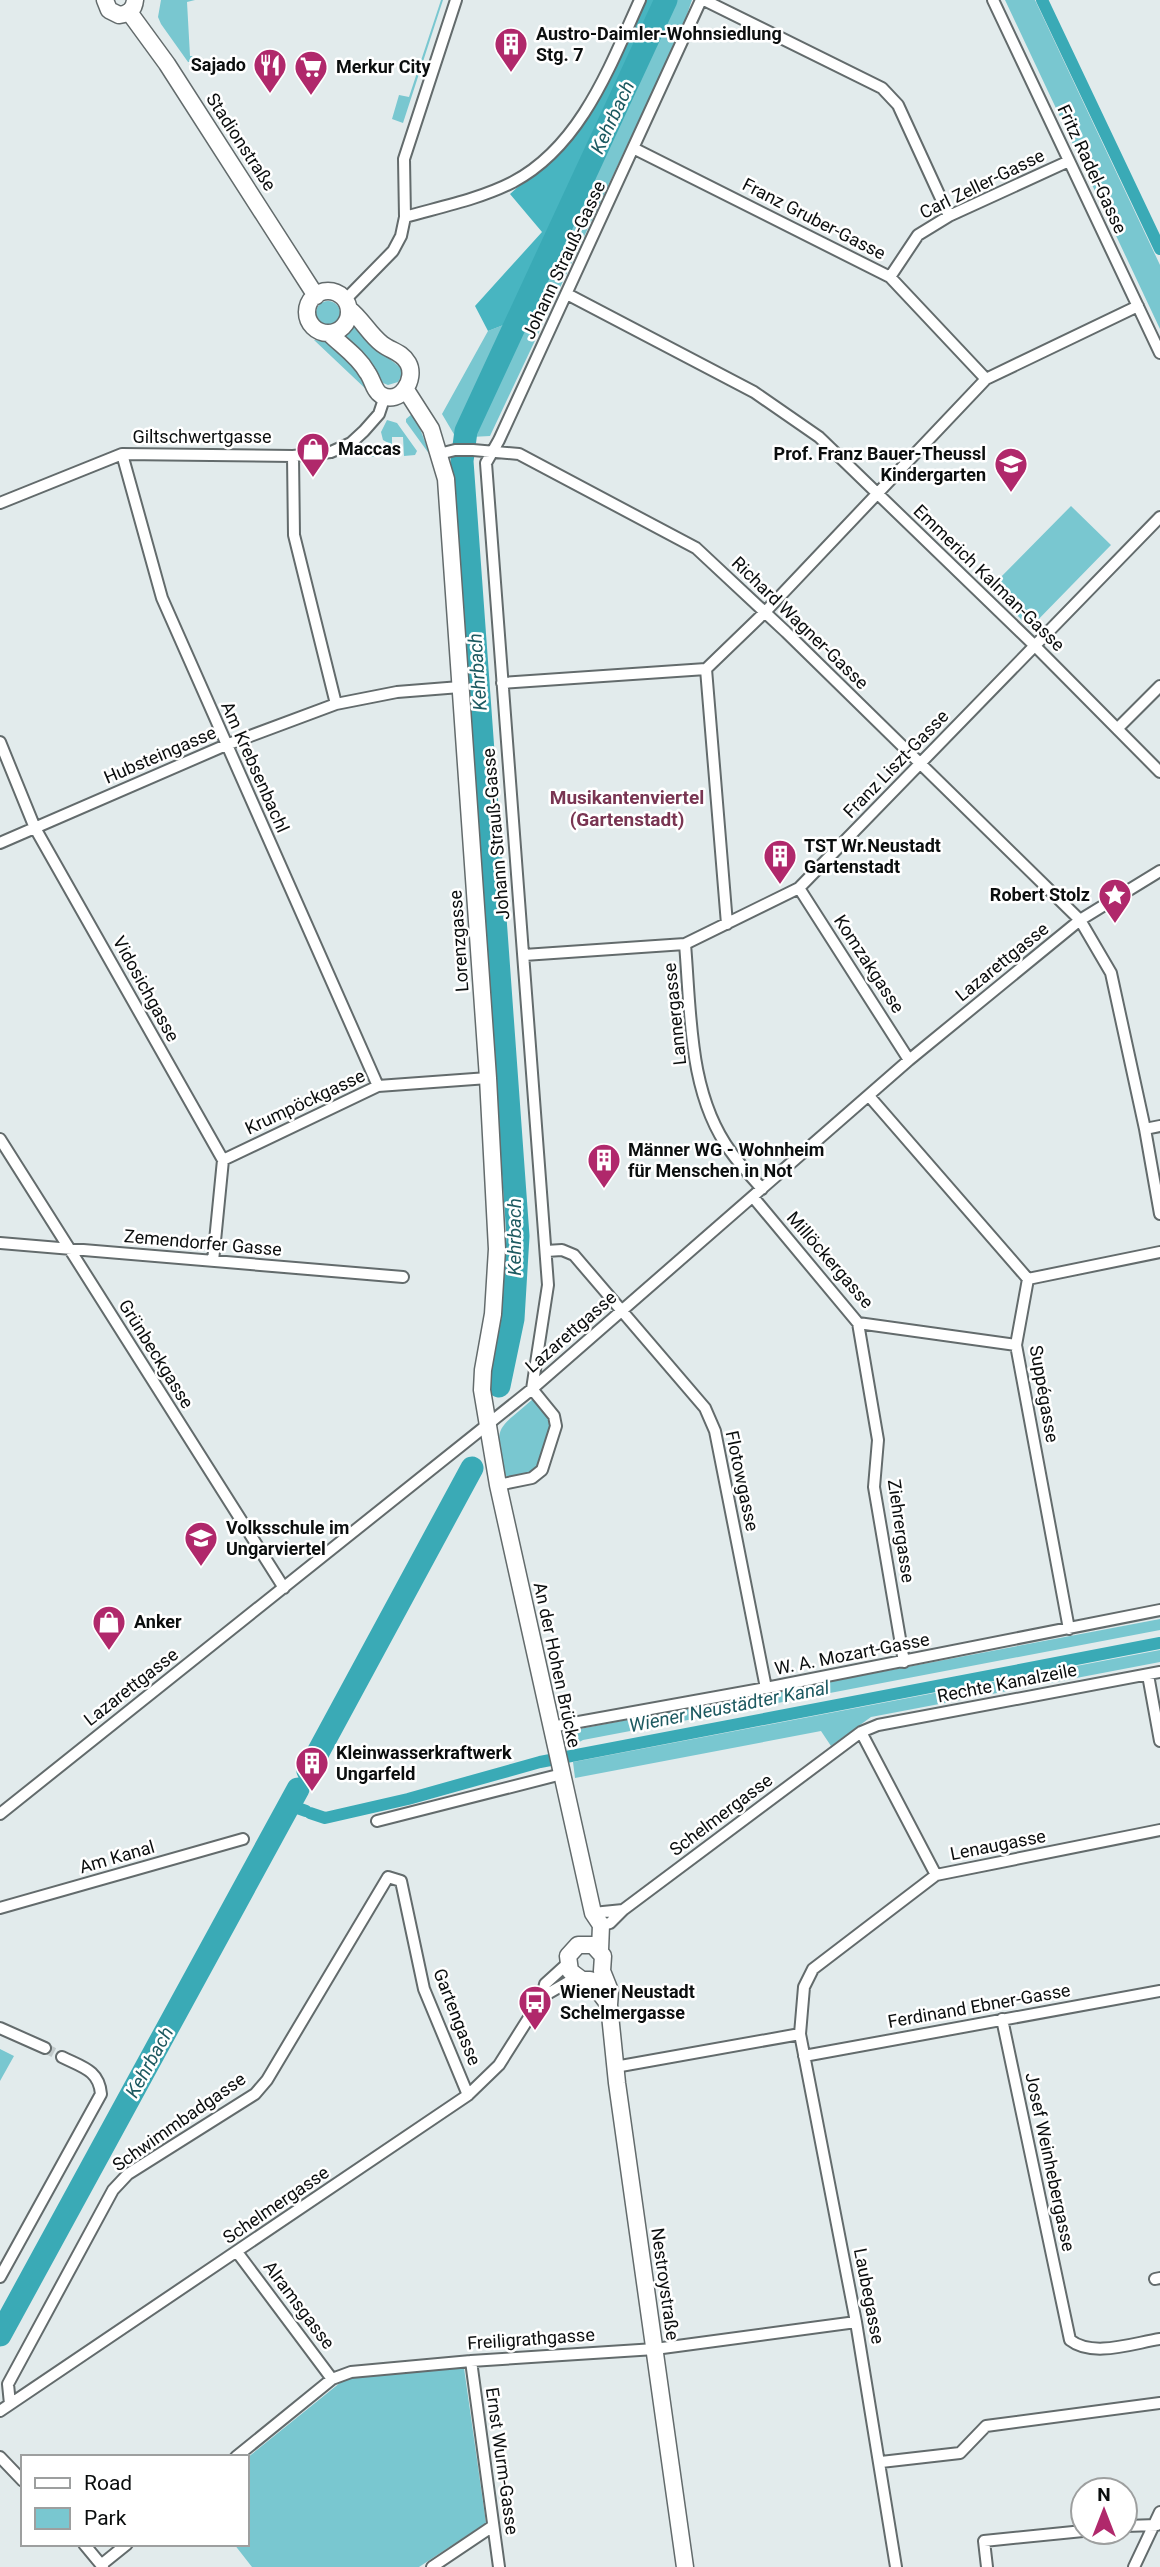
<svg xmlns="http://www.w3.org/2000/svg" width="1160" height="2567" viewBox="0 0 1160 2567" font-family="Roboto,sans-serif">
  <rect width="100%" height="100%" fill="#e2ebec"/>
  <path fill="#79c7d0" d="M161,0H195L187,2L190,56H200V62H188L161,24L158,17Z
    M441,0H443L403,123L392,119L399,95L409,97Z
    M677,0H692L682,29L490,436L471,437Z
    M1005,0H1035L1160,265V329Z
    M316 313a12 12 0 1 1 24 0a12 12 0 1 1-24 0Z
    M352,318L377,349L401,368L403,373L398,382L388,385L383,383L374,369L340,336Z
    M506,324L455,436L442,414L488,331Z
    M314,340C342,341 359,369 369,392Z
    M412,414L419,426L430,455L406,422V419Z
    M387,420L397,423L417,451L415,455L404,456L403,437H392V445L383,440L381,432Z
    M368,444H374L386,456L371,457L362,449Z
    M1071,506L1111,545L1030,628L990,588Z
    M533,1399L549,1418L551,1425L537,1466L529,1473L508,1477L505,1475C495,1424 494,1433 533,1399Z
    M1160,1619V1630L583,1740L568,1748L569,1731Z
    M1160,1650V1662L871,1717L831,1746L821,1731L575,1778L573,1762Z
    M0,2049L14,2056L0,2081Z
    M464,2368L486,2523L419,2567H252L234,2544H247V2458L346,2378Z"/>
  <path fill="#48b5c1" d="M646,0H661L506,324L488,331L475,306L542,232L510,194L559,150L584,120Z"/>
  <g fill="none" stroke-linecap="round" stroke-linejoin="round">
    <path stroke="#3aaab6" stroke-width="12" d="M1042,0L1160,249
      M289,1805L306,1811
      M310,1813L325,1818L408,1799L540,1762L1160,1643"/>
    <path stroke="#3aaab6" stroke-width="23" d="M499,1386L513,1319L518,1236L462,461L466,431L666,0
      M308,1771L472,1468
      M0,2335L298,1789"/>
    <path stroke="#c2cacb" stroke-width="10" stroke-dasharray="10 5" stroke-linecap="butt" d="M45,2048L62,2057"/>
    <defs>
      <path id="street" d="M704,0L882,88L898,105L949,216
        M993,0L1160,353
        M635,149L890,277L986,379
        M405,217C440,207 480,199 513,182C581,146 610,66 640,0
        M890,277L918,235L949,216L1069,161
        M567,294L754,392L819,437L1034,645L1160,772
        M345,300L393,251L401,236L405,217L404,159L456,0
        M122,454L162,598L378,1086
        M439,454L455,450H473L519,454L696,548L786,632L1080,920L1111,973L1145,1129L1160,1214
        M293,456L294,535L336,704
        M0,503L122,454L293,456L331,452L351,443L364,431L379,414L385,396
        M706,669L727,924
        M502,683L706,669L765,612L986,379L1138,306
        M1118,728L1160,686
        M0,742L35,828L223,1160L213,1261
        M0,843L226,745L336,704L397,692L460,687
        M799,888L909,1060
        M685,944C691,1013 688,1094 731,1152C740,1165 752,1177 762,1189
        M524,955L685,944L799,888L1160,517
        M869,1096L1028,1279L1016,1345L1069,1629
        M1145,1129L1160,1126
        M0,1139L284,1588
        M223,1160L378,1086L488,1078
        M753,1197L858,1323L1016,1345
        M0,1243L403,1277
        M546,1251L562,1250L574,1255L705,1408L715,1431L766,1688
        M1028,1279L1160,1252
        M858,1323L878,1440L874,1487L904,1662
        M498,1485L532,1478L542,1470L556,1426L554,1416L532,1389L548,1285L486,463L499,440L701,0
        M1148,1675L1160,1741
        M551,1727L766,1688L1160,1610
        M861,1732L936,1875
        M0,1814L532,1389L909,1060L1080,920L1160,871
        M377,1821L562,1774
        M0,1908L243,1839
        M593,1913L623,1910
        M601,1925L610,1923L623,1910L861,1732L878,1725L1160,1672
        M542,1997L575,1978
        M1002,2019L1070,2340C1093,2358 1133,2343 1160,2339
        M0,2028L45,2048
        M804,2056L1160,1991
        M615,2067L800,2034
        M237,2252L332,2379
        M0,2277L101,2094C99,2070 82,2067 62,2057
        M1155,2279L1160,2278
        M471,2361L499,2567
        M10,2404L8,2384L113,2190L128,2174L255,2094L267,2080L388,1877L401,1881L424,1989L468,2095
        M0,2411L468,2095L499,2065L542,1997L545,1984L567,1964
        M0,2457L23,2481
        M236,2457L332,2379L351,2372L471,2361L655,2349L856,2322
        M881,2462L960,2453L986,2426L1160,2403
        M1125,2526L1157,2525
        M84,2544L103,2567
        M101,2565L127,2544
        M432,2567L493,2526
        M896,2567L856,2322L800,2034L804,1987L813,1969L936,1875L1160,1830
        M987,2567L984,2541L1083,2531
        M1134,2567L1160,2512"/>
      <path id="secondary" d="M105,0L109,10L119,15C128,14 134,10 135,0
        M129,12L167,64L316,296
        M307 312a21 21 0 1 1 42 0a21 21 0 1 1-42 0Z
        M329,333C342,346 358,356 367,372C372,378 374,391 381,395C400,406 417,379 408,363C402,352 391,351 382,344C369,334 362,319 349,309
        M406,390L431,429L446,479L488,1078L497,1249L493,1314L483,1370L482,1390L498,1485L593,1913L601,1925L600,1950
        M609,2005L590,1980H582L570,1971L568,1956L578,1945H593L603,1956L602,1971L610,1991L609,2005L617,2083L685,2567"/>
    </defs>
    <use href="#street" stroke="#636b6c" stroke-width="14"/>
    <use href="#secondary" stroke="#636b6c" stroke-width="19"/>
    <use href="#street" stroke="#fff" stroke-width="10"/>
    <use href="#secondary" stroke="#fff" stroke-width="16"/>
  </g>
  <defs>
    <symbol id="building-pin" viewBox="-11 -11 22 30"><path d="M0 17L-7.5 6A9.5 9.5 0 1 1 7.5 6Z" fill="#b0286b" stroke="#fff"/><path d="M-4-6H4V6H1V3H-1V6H-4ZM-2.5-4.3h1.7v1.8h-1.7ZM.8-4.3h1.7v1.8H.8ZM-2.5-1h1.7V.8h-1.7ZM.8-1h1.7V.8H.8Z" fill="#fff"/></symbol>
    <symbol id="restaurant-pin" viewBox="-11 -11 22 30"><path d="M0 17L-7.5 6A9.5 9.5 0 1 1 7.5 6Z" fill="#b0286b" stroke="#fff"/><path d="M-5-6h1v4h1v-4h1v4h1v-4h1v5L-1.5 .5V6h-2V.5L-5-1ZM5-6V6H3V1.5H1.5Q1.5-4 5-6Z" fill="#fff"/></symbol>
    <symbol id="supermarket-pin" viewBox="-11 -11 22 30"><path d="M0 17L-7.5 6A9.5 9.5 0 1 1 7.5 6Z" fill="#b0286b" stroke="#fff"/><path d="M-6-5.5h2.5l.6 2H6L4.5 2H-2.5L-4.4-4H-6ZM-1.5 3.2a1.3 1.3 0 1 0 .1 0ZM3 3.2a1.3 1.3 0 1 0 .1 0Z" fill="#fff"/></symbol>
    <symbol id="shop-pin" viewBox="-11 -11 22 30"><path d="M0 17L-7.5 6A9.5 9.5 0 1 1 7.5 6Z" fill="#b0286b" stroke="#fff"/><path d="M-5-2.5h2.3a2.7 3.5 0 0 1 5.4 0H5L5.5 6h-11ZM-1.5-2.5h3a1.5 2.3 0 0 0-3 0Z" fill="#fff"/></symbol>
    <symbol id="school-pin" viewBox="-11 -11 22 30"><path d="M0 17L-7.5 6A9.5 9.5 0 1 1 7.5 6Z" fill="#b0286b" stroke="#fff"/><path d="M0-5L7-2L0 1L-7-2ZM-4 1L0 2.5L4 1V4Q0 6-4 4Z" fill="#fff"/></symbol>
    <symbol id="sight-pin" viewBox="-11 -11 22 30"><path d="M0 17L-7.5 6A9.5 9.5 0 1 1 7.5 6Z" fill="#b0286b" stroke="#fff"/><path d="M0-6L1.8-2.2L6-1.7L2.9 1.2L3.7 5.4L0 3.3L-3.7 5.4L-2.9 1.2L-6-1.7L-1.8-2.2Z" fill="#fff"/></symbol>
    <symbol id="bus-pin" viewBox="-11 -11 22 30"><path d="M0 17L-7.5 6A9.5 9.5 0 1 1 7.5 6Z" fill="#b0286b" stroke="#fff"/><path d="M-5-6H5V4H4V6H2V4H-2V6H-4V4H-5ZM-3.5-4V0h7V-4ZM-3.5 1.2v1.5H-2V1.2ZM2 1.2v1.5H3.5V1.2Z" fill="#fff"/></symbol>
  </defs>
  <g fill-rule="evenodd">
    <use href="#building-pin" x="492" y="25" width="38" height="52"/>
    <use href="#restaurant-pin" x="251" y="46" width="38" height="52"/>
    <use href="#supermarket-pin" x="292" y="48" width="38" height="52"/>
    <use href="#shop-pin" x="294" y="430" width="38" height="52"/>
    <use href="#school-pin" x="992" y="445" width="38" height="52"/>
    <use href="#building-pin" x="761" y="837" width="38" height="52"/>
    <use href="#sight-pin" x="1096" y="876" width="38" height="52"/>
    <use href="#building-pin" x="585" y="1141" width="38" height="52"/>
    <use href="#school-pin" x="182" y="1519" width="38" height="52"/>
    <use href="#shop-pin" x="90" y="1603" width="38" height="52"/>
    <use href="#building-pin" x="293" y="1744" width="38" height="52"/>
    <use href="#bus-pin" x="516" y="1983" width="38" height="52"/>
  </g>
  <g text-anchor="middle" stroke-width="5" stroke-linejoin="round" paint-order="stroke">
    <g font-size="18" font-weight="bold" fill="#0b0e0e" stroke="#fff" text-anchor="start">
      <text x="536" y="40">Austro-Daimler-Wohnsiedlung<tspan x="536" dy="21">Stg. 7</tspan></text>
      <text x="246" y="71" text-anchor="end">Sajado</text>
      <text x="336" y="73">Merkur City</text>
      <text x="338" y="455">Maccas</text>
      <text x="986" y="460" text-anchor="end">Prof. Franz Bauer-Theussl<tspan x="986" dy="21">Kindergarten</tspan></text>
      <text x="804" y="852">TST Wr.Neustadt<tspan x="804" dy="21">Gartenstadt</tspan></text>
      <text x="1090" y="901" text-anchor="end">Robert Stolz</text>
      <text x="628" y="1156">Männer WG - Wohnheim<tspan x="628" dy="21">für Menschen in Not</tspan></text>
      <text x="226" y="1534">Volksschule im<tspan x="226" dy="21">Ungarviertel</tspan></text>
      <text x="134" y="1628">Anker</text>
      <text x="336" y="1759">Kleinwasserkraftwerk<tspan x="336" dy="21">Ungarfeld</tspan></text>
      <text x="560" y="1998">Wiener Neustadt<tspan x="560" dy="21">Schelmergasse</tspan></text>
    </g>
    <g font-size="18" fill="#0b0e0e" stroke="#fff">
      <text transform="translate(241 142) rotate(57)" y="6">Stadionstraße</text>
      <text transform="translate(1092 169) rotate(65)" y="6">Fritz Radel-Gasse</text>
      <text transform="translate(982 184) rotate(-26)" y="6">Carl Zeller-Gasse</text>
      <text transform="translate(814 219) rotate(27)" y="6">Franz Gruber-Gasse</text>
      <text transform="translate(564 260) rotate(-65)" y="6">Johann Strauß-Gasse</text>
      <text x="202" y="443">Giltschwertgasse</text>
      <text transform="translate(989 578) rotate(44)" y="6">Emmerich Kalman-Gasse</text>
      <text transform="translate(800 623) rotate(44)" y="6">Richard Wagner-Gasse</text>
      <text transform="translate(160 755) rotate(-23)" y="6">Hubsteingasse</text>
      <text transform="translate(896 764) rotate(-46)" y="6">Franz Liszt-Gasse</text>
      <text transform="translate(255 767) rotate(66)" y="6">Am Krebsenbachl</text>
      <text transform="translate(496 834) rotate(-95)" y="6">Johann Strauß-Gasse</text>
      <text transform="translate(459 941) rotate(-94)" y="6">Lorenzgasse</text>
      <text transform="translate(1002 962) rotate(-39)" y="6">Lazarettgasse</text>
      <text transform="translate(869 964) rotate(57)" y="6">Komzakgasse</text>
      <text transform="translate(146 989) rotate(61)" y="6">Vidosichgasse</text>
      <text transform="translate(675 1014) rotate(-96)" y="6">Lannergasse</text>
      <text transform="translate(305 1102) rotate(-25)" y="6">Krumpöckgasse</text>
      <text transform="translate(203 1243) rotate(5)" y="6">Zemendorfer Gasse</text>
      <text transform="translate(830 1260) rotate(49)" y="6">Millöckergasse</text>
      <text transform="translate(571 1332) rotate(-41)" y="6">Lazarettgasse</text>
      <text transform="translate(156 1354) rotate(58)" y="6">Grünbeckgasse</text>
      <text transform="translate(1044 1394) rotate(80)" y="6">Suppégasse</text>
      <text transform="translate(742 1481) rotate(78)" y="6">Flotowgasse</text>
      <text transform="translate(901 1531) rotate(82)" y="6">Ziehrergasse</text>
      <text transform="translate(852 1654) rotate(-11)" y="6">W. A. Mozart-Gasse</text>
      <text transform="translate(557 1665) rotate(78)" y="6">An der Hohen Brücke</text>
      <text transform="translate(1007 1683) rotate(-11)" y="6">Rechte Kanalzeile</text>
      <text transform="translate(131 1687) rotate(-38)" y="6">Lazarettgasse</text>
      <text transform="translate(721 1815) rotate(-37)" y="6">Schelmergasse</text>
      <text transform="translate(998 1845) rotate(-11)" y="6">Lenaugasse</text>
      <text transform="translate(117 1857) rotate(-16)" y="6">Am Kanal</text>
      <text transform="translate(979 2006) rotate(-10)" y="6">Ferdinand Ebner-Gasse</text>
      <text transform="translate(457 2017) rotate(69)" y="6">Gartengasse</text>
      <text transform="translate(179 2122) rotate(-35)" y="6">Schwimmbadgasse</text>
      <text transform="translate(1050 2162) rotate(78)" y="6">Josef Weinhebergasse</text>
      <text transform="translate(276 2205) rotate(-34)" y="6">Schelmergasse</text>
      <text transform="translate(665 2284) rotate(82)" y="6">Nestroystraße</text>
      <text transform="translate(869 2296) rotate(79)" y="6">Laubegasse</text>
      <text transform="translate(299 2305) rotate(53)" y="6">Alramsgasse</text>
      <text transform="translate(531 2339) rotate(-4)" y="6">Freiligrathgasse</text>
      <text transform="translate(502 2461) rotate(82)" y="6">Ernst Wurm-Gasse</text>
    </g>
    <g font-size="19" font-style="italic" fill="#1c5960" stroke="#fff">
      <text transform="translate(612 117) rotate(-65)" y="7">Kehrbach</text>
      <text transform="translate(477 672) rotate(-94)" y="7">Kehrbach</text>
      <text transform="translate(514 1237) rotate(-90)" y="7">Kehrbach</text>
      <text transform="translate(729 1706) rotate(-11)" y="7">Wiener Neustädter Kanal</text>
      <text transform="translate(149 2062) rotate(-61)" y="7">Kehrbach</text>
    </g>
    <g font-size="19" font-weight="bold" fill="#793552" stroke="#fff">
      <text x="627" y="804">Musikantenviertel<tspan x="627" dy="22">(Gartenstadt)</tspan></text>
    </g>
  </g>
  <rect x="21" y="2455" width="228" height="91" fill="#ffffff" stroke="#9d9f9f" stroke-width="2"/>
  <rect x="35" y="2478" width="35" height="10" fill="#ffffff" stroke="#9d9f9f" stroke-width="2"/>
  <text x="84" y="2490" font-size="21" fill="#0b0e0e">Road</text>
  <rect x="35" y="2508" width="35" height="21" fill="#79c7d0" stroke="#9d9f9f" stroke-width="2"/>
  <text x="84" y="2525" font-size="21" fill="#0b0e0e">Park</text>
  <g transform="translate(1104 2511)"><circle r="33" fill="#ffffff" stroke="#9d9f9f" stroke-width="2"/>
  <path d="M0-5L12 26L0 18L-12 26Z" fill="#b0286b"/>
  <text y="-10" font-size="19" font-weight="bold" text-anchor="middle" fill="#0b0e0e">N</text>
  </g>
</svg>
